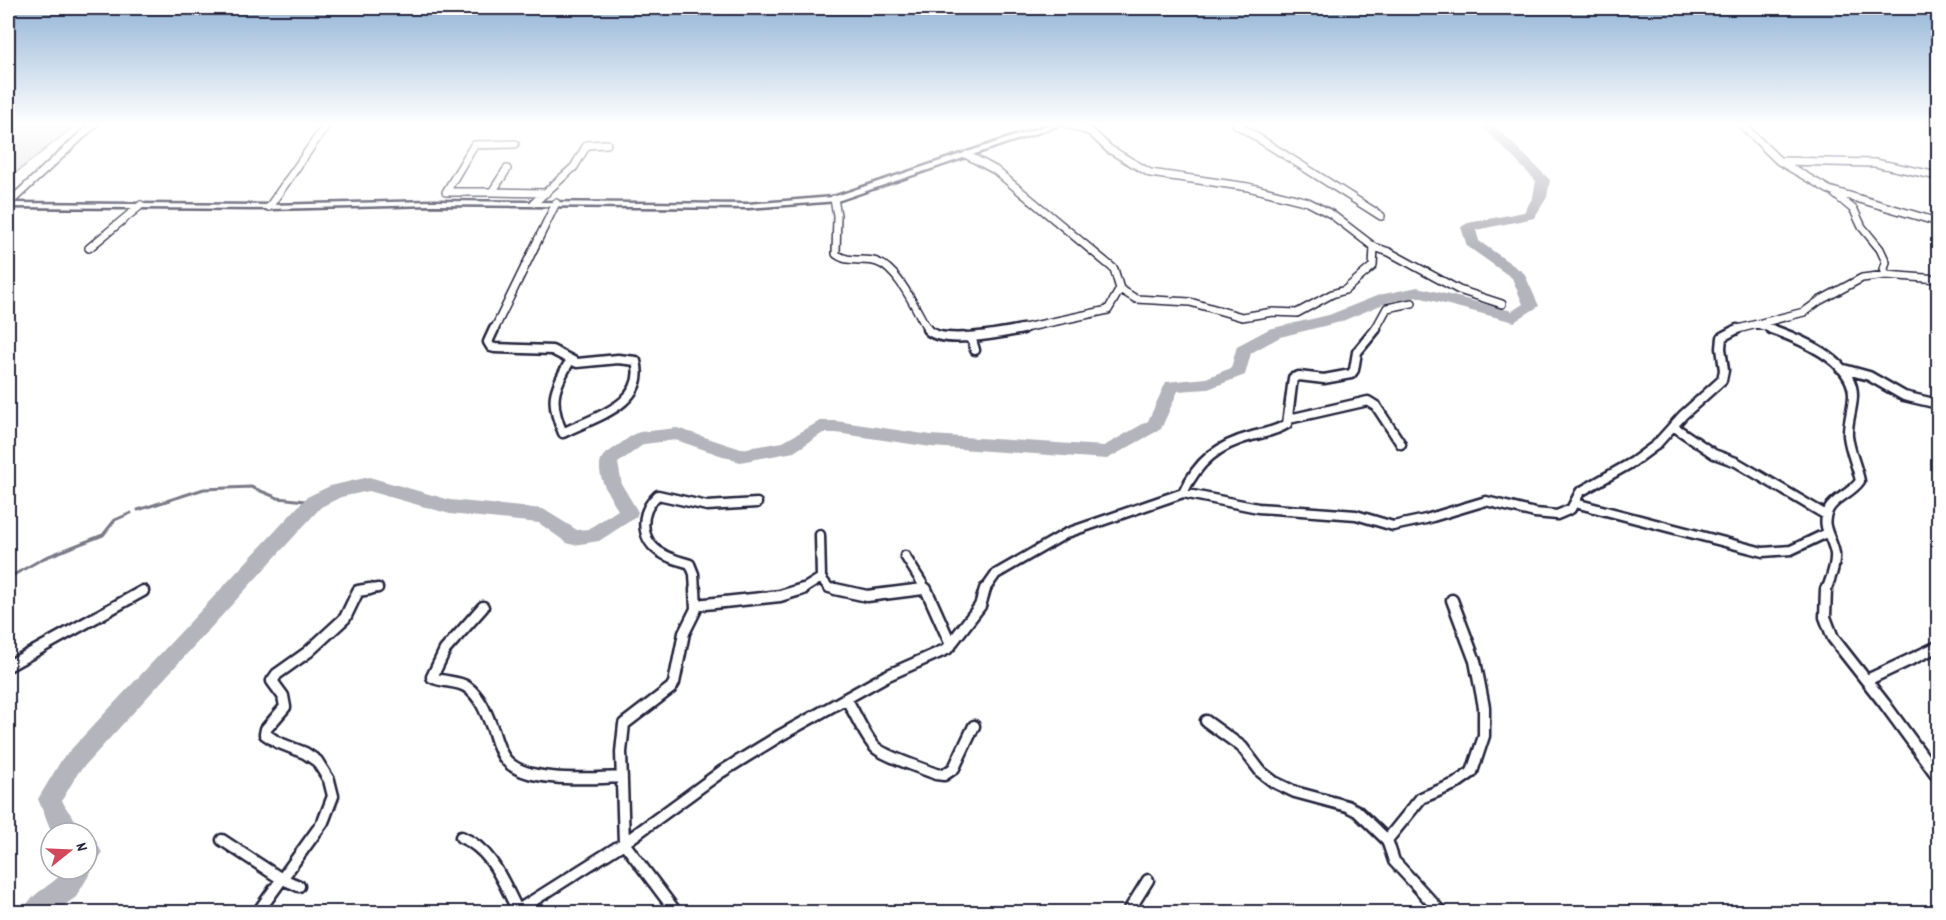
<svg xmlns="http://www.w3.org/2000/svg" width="1946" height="920" viewBox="0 0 1946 920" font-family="Dekko,sans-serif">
  <rect width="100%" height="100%" fill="#fff"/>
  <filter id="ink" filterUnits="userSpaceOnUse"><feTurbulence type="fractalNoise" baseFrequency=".0167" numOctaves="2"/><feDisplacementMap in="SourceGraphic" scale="12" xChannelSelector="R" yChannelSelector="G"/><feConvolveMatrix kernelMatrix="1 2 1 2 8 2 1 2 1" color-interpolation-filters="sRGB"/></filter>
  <g filter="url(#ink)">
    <path fill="#dfdfe2" stroke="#80808e" stroke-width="1.5" d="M8,124H77L8,179Z"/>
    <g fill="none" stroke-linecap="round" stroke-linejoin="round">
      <path stroke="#7a7a88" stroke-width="3" d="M138,510L204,489L251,487L278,498L314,502
        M8,578L44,558L103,535L115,520L131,513"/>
      <path fill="#b4b4bc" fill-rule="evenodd" d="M1480,124H1493L1550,180L1547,197L1534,218L1476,230L1479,241L1524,273L1539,306L1514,322L1418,297L1388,302L1340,322L1280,337L1251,353L1245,375L1208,389L1178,391L1161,429L1107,459L931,447L836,433H823L794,452L740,462L676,440L644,444L618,463L622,485L638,512L636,517L599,541L574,545L567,543L539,523L450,514L369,491L341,497L321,507L78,773L62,800C67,813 78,820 83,833H54L50,828L38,799L62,759L307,497L330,486L369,477L450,500L543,509L577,530L588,529L618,510C610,496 593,473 603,456L634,434L640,432L677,428L741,449L783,442L820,421H836L931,435L1104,446L1148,421L1166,382L1206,378L1231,368L1237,346L1269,329L1329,315L1379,295L1418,287L1512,311L1523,304L1512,278L1467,246L1461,227L1468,223L1524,212L1533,197L1536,181Z
        M87,837L96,841L102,853L76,897L55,912H23C29,893 54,886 65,869H87Z"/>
      <defs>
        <path id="minor-far2" d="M1067,124L1091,132L1109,149L1150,173L1248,187L1308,202L1331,214L1374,247L1389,252L1459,290L1502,304
          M1236,124L1381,216
          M1741,124L1779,161L1829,190L1938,222
          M967,155L995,170L1114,269L1120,289L1136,299L1190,302L1242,317L1273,312L1297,313L1332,294L1345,290L1373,266L1374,247
          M1781,161L1875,163L1938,176
          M507,169L492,192H446L474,145L515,144
          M492,192L546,193
          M1836,195L1854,210L1862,227L1880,249L1886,262L1884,269L1886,275
          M834,199L837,215L836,254C849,264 863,257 877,262C899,269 917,312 928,330
          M534,203L574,167L587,145L607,144
          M8,204L94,124
          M269,207L327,124
          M89,248L141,205
          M1757,324L1775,330
          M494,330L556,203
          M1015,330L1108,310L1120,289
          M1375,330L1387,308L1412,303
          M1734,330L1804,312L1819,301L1862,278L1886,275L1938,279"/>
        <path id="minor-far1" d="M494,329L488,342L491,347L495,348L552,350L577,363L618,359L636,361C648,405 591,418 563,433C549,402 553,389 570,361
          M927,329C941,346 1002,333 1023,329
          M1771,329C1797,338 1853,360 1853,395C1853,409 1847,422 1848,436C1850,452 1857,466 1860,481C1852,493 1836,497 1829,509C1819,526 1833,538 1835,554C1836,567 1830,579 1826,591
          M967,337L972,340L975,350
          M1840,368L1869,376L1904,396L1938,404
          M1289,419L1368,401L1376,406L1401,444
          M1673,426L1714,454L1736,462L1826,515
          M1183,493C1198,461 1218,445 1252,436C1264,433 1276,431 1287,424L1293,378L1299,376L1324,379L1351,374L1354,370L1357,352L1376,329
          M1575,503L1763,552L1791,550L1827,533
          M905,556L927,591
          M821,578L829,588L842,591
          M360,591L378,588
          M695,591L694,574L690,564C681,561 671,559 663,554C639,541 639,512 658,495L707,506L757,503
          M800,591L821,578L820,535
          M910,591L925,589
          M984,591L996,574L1067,533L1183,493L1258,508L1356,515L1393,526L1426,519L1486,501L1535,513L1557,515L1571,509L1580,492L1633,462L1656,445L1683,415L1722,380L1724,370L1721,348L1722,337L1737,329"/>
        <path id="minor" d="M835,589L867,596L923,589
          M926,589L951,645
          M1826,589L1825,617L1833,638L1884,703L1938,777
          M696,605L780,596L803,589
          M483,607L445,650L432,677C443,683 457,680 467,687C481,697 487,715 493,730C496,740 499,752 506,760C526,784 593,778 622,777
          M8,666L143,591
          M1867,680L1935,648
          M847,700C855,713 866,739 876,748C886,757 922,768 936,774L944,775L954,768L974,726
          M1206,721L1242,747L1261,772L1274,782L1295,792L1347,806L1357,811L1387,840L1394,861L1441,912
          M461,837C493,850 503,883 518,911
          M222,840L280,878L299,886
          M1387,840L1421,798L1455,784L1472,772L1484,736V707L1475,661L1452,600
          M258,912L323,822L333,796L329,780L317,761L305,753L277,742L265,734L266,729L285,707L283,696L272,681L277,674L308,652L345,618L358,591L370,589
          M515,912L624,843L721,772L781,735L886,676L947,649L980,606L985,589
          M676,912L624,843L621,752L624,724L671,688L674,683L684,633L696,609L695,589
          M1128,912L1148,880"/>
        <path id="tertiary" d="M1051,124H1063L837,201L748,208L433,205L269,209L8,207V203L269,205L433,201L748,204L833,197Z"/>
      </defs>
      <use href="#minor-far2" stroke="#22223b" stroke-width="10"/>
      <use href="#minor-far1" stroke="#22223b" stroke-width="13"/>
      <use href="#minor" stroke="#22223b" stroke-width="15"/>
      <use href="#tertiary" stroke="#22223b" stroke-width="5"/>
      <use href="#minor-far2" stroke="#fff" stroke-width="7"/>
      <use href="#minor-far1" stroke="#fff" stroke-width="8"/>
      <use href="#minor" stroke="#fff" stroke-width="10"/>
      <use href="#tertiary" fill="#fff" fill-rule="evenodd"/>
    </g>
  </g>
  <linearGradient id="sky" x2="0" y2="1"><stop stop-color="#93b4d6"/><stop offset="0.49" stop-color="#fff"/><stop offset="1" stop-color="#fff" stop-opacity="0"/></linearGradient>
  <rect width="1946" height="253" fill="url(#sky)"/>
  <rect width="1946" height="920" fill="none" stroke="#fff" stroke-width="30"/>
  <rect x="15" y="15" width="1916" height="890" fill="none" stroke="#22223b" stroke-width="2" filter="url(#ink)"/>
  <g transform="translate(69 851) rotate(72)"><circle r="28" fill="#ffffff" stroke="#a7a7b1" stroke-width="1.5"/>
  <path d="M0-4.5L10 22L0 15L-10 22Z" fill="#d1495b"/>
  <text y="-9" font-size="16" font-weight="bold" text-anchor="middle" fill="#22223b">N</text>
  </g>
</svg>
